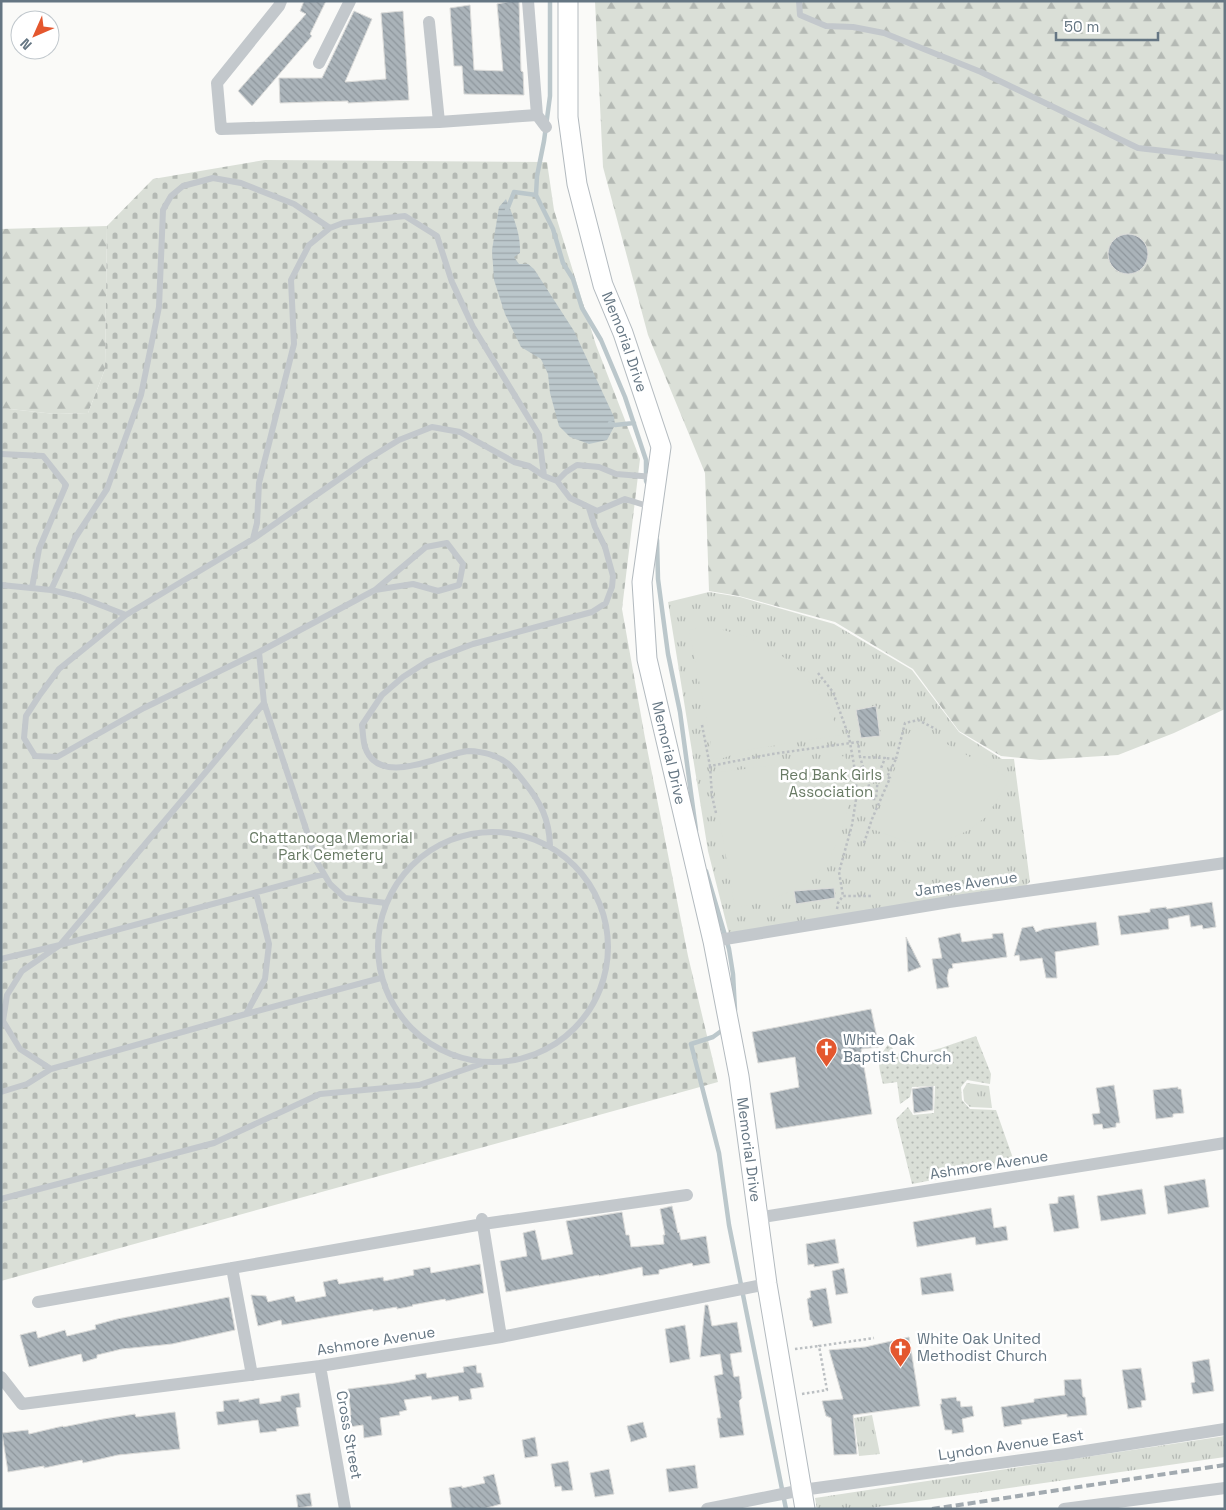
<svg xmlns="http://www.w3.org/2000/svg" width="1226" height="1510" viewBox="0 0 1226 1510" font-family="'Space Grotesk',sans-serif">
  <defs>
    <pattern id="grass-dots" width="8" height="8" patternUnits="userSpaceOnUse" patternTransform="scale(1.25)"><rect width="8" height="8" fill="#dadfd7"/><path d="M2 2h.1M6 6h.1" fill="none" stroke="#b4b9b4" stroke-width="1.8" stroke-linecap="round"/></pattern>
    <pattern id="forest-firs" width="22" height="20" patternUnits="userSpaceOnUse" patternTransform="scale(1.25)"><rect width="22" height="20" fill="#dadfd7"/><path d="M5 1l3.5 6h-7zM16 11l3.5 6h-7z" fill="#b4b9b4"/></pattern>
    <pattern id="cemetery-stones" width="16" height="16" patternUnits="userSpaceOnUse" patternTransform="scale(1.25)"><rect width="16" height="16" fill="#dadfd7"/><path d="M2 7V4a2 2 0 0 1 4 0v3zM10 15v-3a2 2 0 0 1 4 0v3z" fill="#b4b9b4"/></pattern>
    <pattern id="park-tufts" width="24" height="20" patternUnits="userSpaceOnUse" patternTransform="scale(1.25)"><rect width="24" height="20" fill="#dadfd7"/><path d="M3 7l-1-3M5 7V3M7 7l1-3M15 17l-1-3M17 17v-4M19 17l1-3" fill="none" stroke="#b4b9b4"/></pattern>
    <pattern id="water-rules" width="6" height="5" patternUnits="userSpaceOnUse" patternTransform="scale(1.25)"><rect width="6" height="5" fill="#bbc7cb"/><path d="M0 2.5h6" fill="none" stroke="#9ca6aa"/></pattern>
    <pattern id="building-back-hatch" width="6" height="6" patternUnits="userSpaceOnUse" patternTransform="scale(1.25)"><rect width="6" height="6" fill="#aab3b9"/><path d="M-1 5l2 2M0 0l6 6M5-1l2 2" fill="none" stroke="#8e969c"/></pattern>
  </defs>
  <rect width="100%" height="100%" fill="#fafaf8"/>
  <path fill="url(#grass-dots)" d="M976,1036L991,1074L990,1084L967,1080L961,1087L962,1100L970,1109L996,1110L1015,1164L912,1184L896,1119L908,1107L913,1115L934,1113L935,1086L912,1087L910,1097L900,1104L897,1082L883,1084C878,1062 876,1060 890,1042L894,1052L907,1057L941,1048Z"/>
  <path fill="url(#forest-firs)" d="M595,1H1225V709L1174,733L1118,755L1040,760L1001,756L959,731L913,669L835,622L739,596L709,591L705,473L648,335L603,167Z
    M107,226L105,369L88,413L55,414L1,408V229Z"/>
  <path fill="url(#cemetery-stones)" d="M265,160L547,162L554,210L596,345L640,459L622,609L645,738L688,956L718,1082L1,1281V408L55,414L88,413L105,369L107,226L153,179Z"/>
  <path fill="url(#park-tufts)" d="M709,592L740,597L834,624L912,670L959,732L1002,759H1014L1030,882L1023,888L729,934L708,851L668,602Z
    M967,1083L989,1086L992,1108L970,1107L964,1101L963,1090Z
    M872,1415L880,1454L859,1456L854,1418Z
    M1225,1436V1457L863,1509H817L815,1498Z"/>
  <path fill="#dadfd7" d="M700,627C714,627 727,631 741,635C792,653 820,687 841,735L747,750L720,759L712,758L709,749L711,741L689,630Z
    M914,726L1010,779L986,817L967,831L949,839L910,843L872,829L908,735Z
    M845,756C847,763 849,771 850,779C851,785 849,792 849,798C845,826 836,858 813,877C792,895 760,903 735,908L713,782L721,772Z"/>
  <path fill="url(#water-rules)" d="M506,199C513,216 521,234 520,253L514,257L519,264H528L534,269L574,331L614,417L615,425L607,440L589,444L570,437L559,426L550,393L548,374L541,359L521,347L505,314L494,280L492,250L499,207Z"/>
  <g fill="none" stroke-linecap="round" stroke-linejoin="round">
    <path stroke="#bbc7cb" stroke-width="4.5" d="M550,1V96L544,141L537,176L536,195L553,229L563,263L573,279L582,308L601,340L625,397L646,460V481L649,487
      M507,210L514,192L536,195
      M610,423L615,425L634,423
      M657,540L658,579L668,654L680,712L696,830
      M706,871L729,949L733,974L735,1010
      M724,1029L713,1037L691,1044L719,1153L729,1225L786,1509"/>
  </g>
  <path fill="url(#building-back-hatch)" stroke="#dcdcda" d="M304,1H326L310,34L312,36L252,106L238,91L306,14L300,11Z
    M512,1H519L521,71L523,72L524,95L464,94L462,66H454L450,8L470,5L474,70L503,71L497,4Z
    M354,11L372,19L345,82L386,79L381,13L403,11L409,100L348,103V101L280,103L279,78H322Z
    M1108 254a20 20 0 1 1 40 0a20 20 0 1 1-40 0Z
    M876,706L880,736L861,738L856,710Z
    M834,888L835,898L796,904L794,891Z
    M1212,902L1216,927L1203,929L1202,925L1191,927L1189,915L1168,919L1169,929L1121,935L1118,916L1150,912V909L1166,907L1167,909Z
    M1096,922L1099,945L1055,952L1057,978H1046L1042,958L1020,961L1019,955L1014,956L1022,928L1033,926L1036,932L1044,929Z
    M960,933L962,942L993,938L992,934L1003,933L1007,957L952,964L953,968L949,969L947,978L949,987L937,989L932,959L942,958L938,938Z
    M906,937L921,967L908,972Z
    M871,1009L879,1047L861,1049L872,1114L776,1129L770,1093L799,1087L795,1057L758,1063L752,1032Z
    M1114,1085L1120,1123H1116V1127L1103,1129L1102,1124L1094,1125L1092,1114L1100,1113L1096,1088Z
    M933,1086V1110L914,1113L912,1089Z
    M1178,1087V1089H1181L1184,1113L1173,1114V1117L1156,1119L1153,1090Z
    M1205,1179L1209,1207L1168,1214L1164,1186Z
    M1142,1189L1146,1214L1101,1221L1097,1196Z
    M1074,1195L1079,1228L1054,1232L1049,1204L1058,1203V1197Z
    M672,1206L678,1233L679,1232L681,1240L706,1236L710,1263L693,1266L692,1263L659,1270V1274L643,1276L642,1267L599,1276V1275L506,1292L500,1261L527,1256L523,1233L535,1230L542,1260L573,1254L566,1221L622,1212L626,1235H629L631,1247L664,1244L663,1235H665L660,1209Z
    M991,1208L994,1228L1006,1226L1008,1240L976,1245L975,1237L917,1247L913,1222Z
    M835,1239L839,1263L814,1267V1264L808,1265L806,1244Z
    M480,1264L484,1293L446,1301L445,1299L412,1305L413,1306L397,1309V1307L373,1311V1309L282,1325L281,1320L258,1326L251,1295L266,1296L268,1302L294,1296L296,1302L326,1296L323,1282L337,1279L339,1284L383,1277L384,1281L414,1275L413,1270L430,1267L431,1273Z
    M844,1268L848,1293L836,1295L832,1271Z
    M951,1273L954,1291L922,1295L920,1278Z
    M826,1288L832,1323L813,1327L812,1321L810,1320L807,1299L811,1297L810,1291Z
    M229,1297L235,1330L172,1344L122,1349L97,1355V1358L83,1362L81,1354L29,1367L20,1335L36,1331L38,1338L65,1330L67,1336L96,1329L95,1325L117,1319Z
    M705,1305H708L712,1326L737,1322L742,1352L730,1354L734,1377L739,1376L742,1398L739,1401L744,1435L720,1438L717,1418H721L714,1376L723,1374L720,1354L700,1357Z
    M685,1325L690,1359L670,1363L665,1329Z
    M909,1337L920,1406L853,1415L857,1454L834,1455L831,1418L826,1416L822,1401L843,1399L829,1350L865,1347Z
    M1209,1359L1214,1391L1193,1394L1191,1383L1195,1382L1192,1362Z
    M476,1365L477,1373H481L484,1387L470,1389L472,1399L459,1401L458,1396L432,1400L431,1396L404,1400L407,1410L399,1412L400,1415L380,1418L382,1435L364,1438L363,1425L349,1427L348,1415H351L348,1389L395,1383L416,1379L415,1375L426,1373L427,1378L464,1372L463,1367Z
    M1141,1368L1146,1400L1141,1401L1142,1407L1128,1409L1122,1370Z
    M1081,1379L1083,1397H1085L1087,1415L1067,1417V1414L1021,1420L1022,1424L1004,1427L1001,1407L1034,1402V1399L1065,1395L1064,1380Z
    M299,1393L301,1407L296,1408L299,1426L276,1429L277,1431L260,1433L258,1420L218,1425L216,1412L224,1411L223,1401L239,1399V1402L259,1398L260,1404L281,1401V1396Z
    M956,1397L957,1401H960L961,1407L972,1406L974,1416L962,1419L964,1432L952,1434V1430H945L940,1404H942L941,1399Z
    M175,1412L180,1449L118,1455L83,1463L82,1460L44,1468V1466L8,1472L2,1433L28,1430L29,1434L63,1426V1427L103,1419L135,1414L136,1417Z
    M643,1422L647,1437L631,1442L627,1426Z
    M535,1437L538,1456L525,1458L522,1440Z
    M568,1461L573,1490L562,1491L561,1486L555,1487L551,1464Z
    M695,1465L698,1488L669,1492L666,1469Z
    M609,1469L614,1494L595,1497L590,1473Z
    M494,1474L501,1504L483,1509H452L449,1488L462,1486V1488L485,1483L483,1477Z
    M310,1493L312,1506L298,1508L296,1495Z"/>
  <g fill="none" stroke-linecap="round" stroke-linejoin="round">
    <defs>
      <g id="secondary">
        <path id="s1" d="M568,1V117L577,184L603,285L623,333L661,447L642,582L647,659L713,941L739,1076L767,1284L805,1509"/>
      </g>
    </defs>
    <use href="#secondary" stroke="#b3babf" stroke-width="21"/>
    <path stroke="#bbbfc2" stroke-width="2.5" stroke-dasharray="2.5 2.5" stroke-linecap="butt" d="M818,673L833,692L849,737L854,765L857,793L852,825L839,872L843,896
      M702,725L710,766L772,754L858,742L860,757L885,758L878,776L876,799H873L860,757
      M896,759L905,723L918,720L936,729
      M710,766L712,796L716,813
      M864,843L872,819L890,778L887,777L896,759L885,758
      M837,909L838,903L843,896H873
      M795,1349L819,1346
      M802,1394L827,1390L819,1346L874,1338"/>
    <path stroke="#c3c8cc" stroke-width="6" d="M799,1L800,15L826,26L853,27L884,33L981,72L1138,148L1225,158
      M1,454L43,456L66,485L39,549L32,588
      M651,507L625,499L597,511L570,498L557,481L566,472L577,465L599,467L616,474L654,477
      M253,539L257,523L259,483L294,344L291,280L309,245L330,228L343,223L405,216L437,236L452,282L473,327L539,435L544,476
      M1,585L51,590L80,597L126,615L253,539L368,459L399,440L432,427L460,432L514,462L529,466L544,476L557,481
      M51,590L75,538L107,489L141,395L159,307L163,210L171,196L183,186L213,178L241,183L294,204L330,228
      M126,615L59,669L39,696L26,716L24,738L35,756L57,757L144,708L259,652L375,590L426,547L447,543L463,564L459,585L438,591L413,584L375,590
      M259,652L264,703L317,862L330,884L345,898L386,903
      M264,703L60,945L22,971L7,995L3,1021L20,1049L51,1069L246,1014L381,978
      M378 947a115 115 0 1 1 230 0a115 115 0 1 1-230 0Z
      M550,845C549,819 541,803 525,783C516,772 509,761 494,756C488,753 475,751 468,751C441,754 379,789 365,747C363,741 363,732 362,725L382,695L403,677L428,661L473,644L592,612L606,603L612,587L613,576L605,547L595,527L589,508
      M1,959L60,945L324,874
      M246,1014L265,979L269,944L256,893
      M1,1092L27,1084L51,1069
      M1,1199L214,1143L320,1094L419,1085L481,1064"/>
    <path stroke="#c3c8cc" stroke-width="12" d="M281,1L279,6L217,83L221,129L439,122L537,115L546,127
      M528,1L537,115
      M429,22L439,122
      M319,63L350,1
      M713,941L949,902L1225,863
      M757,1218L1225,1143
      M482,1219L501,1337
      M232,1268L252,1375
      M38,1302L483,1224L687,1195
      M320,1366L345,1509
      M1,1377L22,1404L320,1366L501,1337L767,1284
      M707,1509L802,1490L1066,1454L1225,1429
      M1064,1509L1225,1488"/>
    <use href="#secondary" stroke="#fff" stroke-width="19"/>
    <path stroke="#a2aab0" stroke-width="4" stroke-dasharray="8 4" stroke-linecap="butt" d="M932,1509L1225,1465"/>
  </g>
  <defs>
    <symbol id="church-pin" viewBox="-11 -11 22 30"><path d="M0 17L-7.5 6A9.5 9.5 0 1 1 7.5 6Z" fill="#e4572e" stroke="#fff"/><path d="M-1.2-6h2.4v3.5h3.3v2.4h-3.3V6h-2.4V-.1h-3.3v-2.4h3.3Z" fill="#fff"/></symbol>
  </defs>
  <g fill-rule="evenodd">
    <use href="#church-pin" x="814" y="1036" width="25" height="34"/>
    <use href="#church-pin" x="888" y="1336" width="25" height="34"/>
  </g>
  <g text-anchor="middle" stroke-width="5" stroke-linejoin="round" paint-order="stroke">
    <g font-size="15" fill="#657683" stroke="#fff">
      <text dy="5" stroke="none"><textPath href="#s1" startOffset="349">Memorial Drive</textPath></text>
      <text dy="5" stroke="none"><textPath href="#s1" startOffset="770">Memorial Drive</textPath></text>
      <text transform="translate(966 884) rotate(-8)" y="5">James Avenue</text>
      <text dy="5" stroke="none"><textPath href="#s1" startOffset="1175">Memorial Drive</textPath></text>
      <text transform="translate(989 1165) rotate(-9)" y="5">Ashmore Avenue</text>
      <text transform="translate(376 1341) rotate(-9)" y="5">Ashmore Avenue</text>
      <text transform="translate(349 1435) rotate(80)" y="5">Cross Street</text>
      <text transform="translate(1011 1445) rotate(-8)" y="5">Lyndon Avenue East</text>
    </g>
    <g font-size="15" fill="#687a64" stroke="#fff">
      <text x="831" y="780">Red Bank Girls<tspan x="831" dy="17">Association</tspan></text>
      <text x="331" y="843">Chattanooga Memorial<tspan x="331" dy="17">Park Cemetery</tspan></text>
    </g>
    <g font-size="15" fill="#657683" stroke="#fff" text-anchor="start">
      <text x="843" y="1045">White Oak<tspan x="843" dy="17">Baptist Church</tspan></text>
      <text x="917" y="1344">White Oak United<tspan x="917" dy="17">Methodist Church</tspan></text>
    </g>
  </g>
  <rect width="1226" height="1510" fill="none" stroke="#657683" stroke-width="5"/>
  <g transform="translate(35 35) rotate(225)"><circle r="24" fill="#ffffff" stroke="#c1c8cd"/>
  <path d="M0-4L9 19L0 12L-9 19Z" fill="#e4572e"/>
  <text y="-8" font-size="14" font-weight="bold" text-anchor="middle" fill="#657683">N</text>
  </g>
  <path d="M1056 32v8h102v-8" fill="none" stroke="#657683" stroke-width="2.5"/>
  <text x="1064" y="32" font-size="15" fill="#657683" stroke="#ffffff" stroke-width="4" paint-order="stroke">50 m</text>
</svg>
